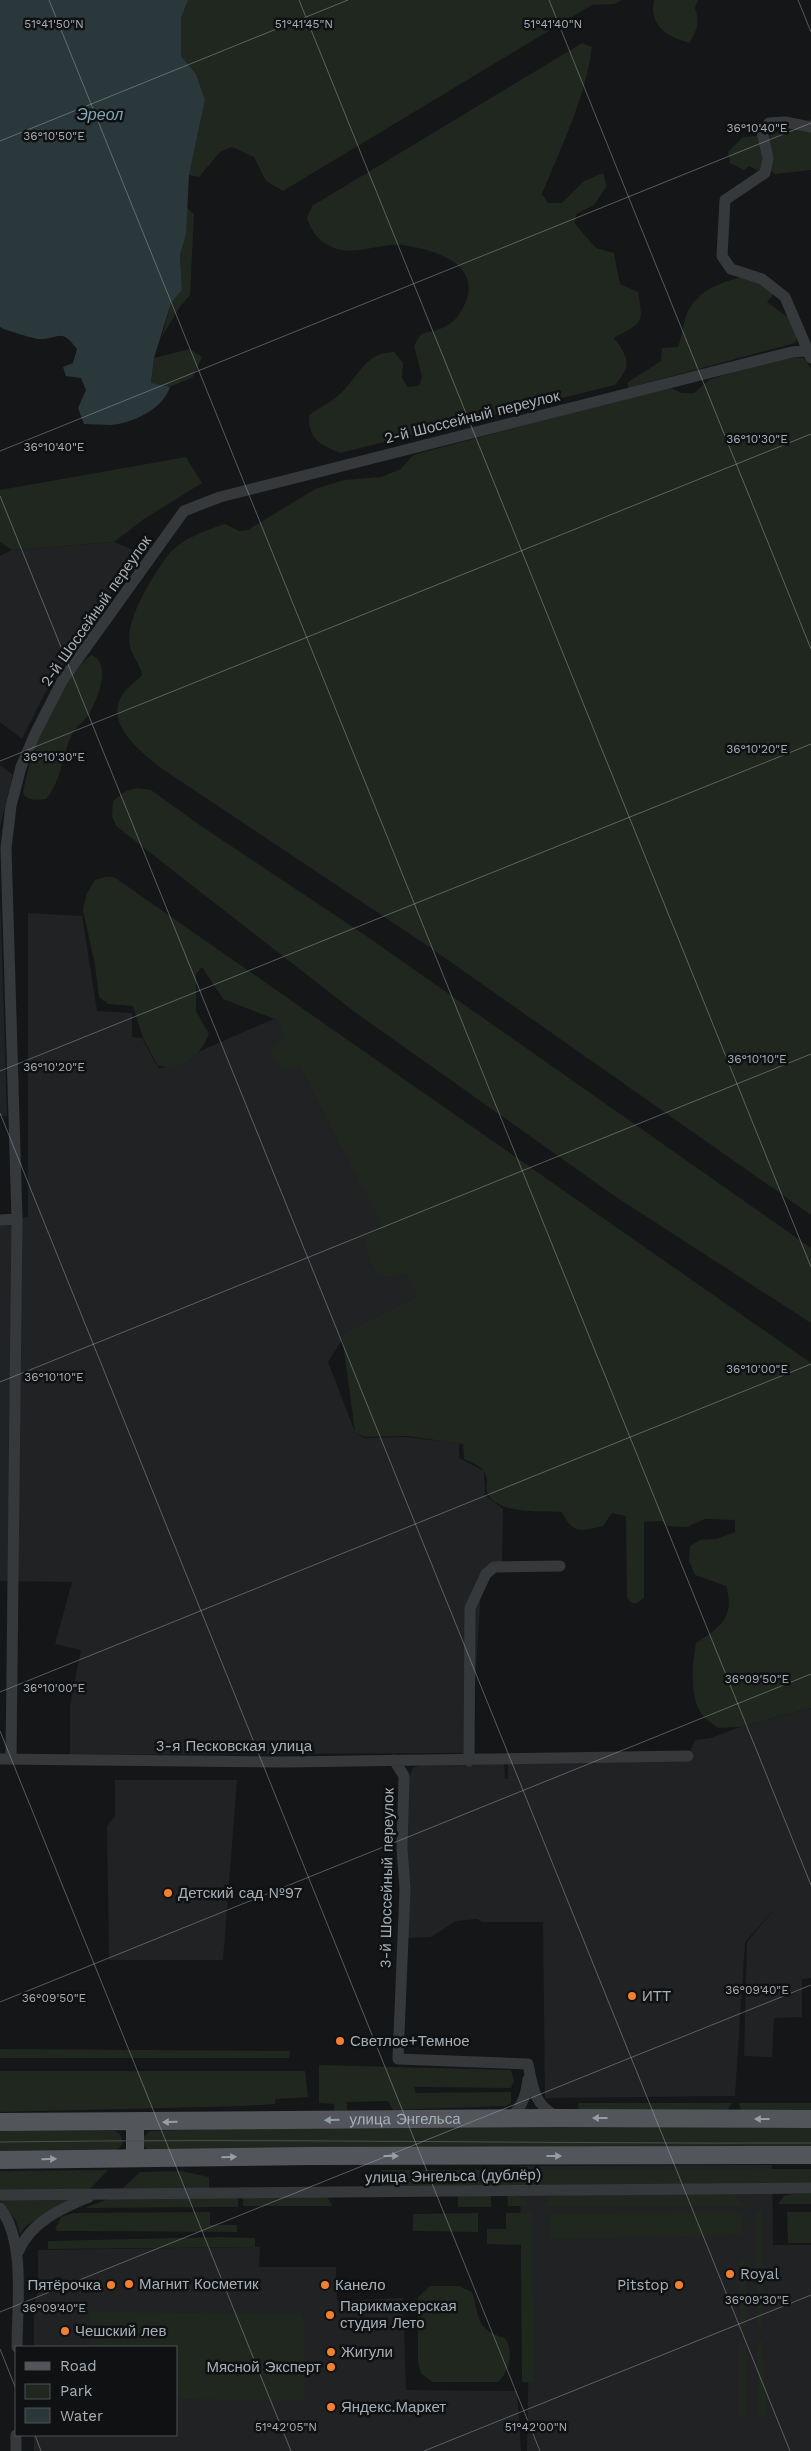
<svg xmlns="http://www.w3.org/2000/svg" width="811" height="2451" viewBox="0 0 811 2451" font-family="'Work Sans',sans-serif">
  <rect width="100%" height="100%" fill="#151617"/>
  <path fill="#212224" d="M114,542L138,552L44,695L22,739L0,722V556L12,550Z
    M0,765L13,775L0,827Z
    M0,893L7,1116H0Z
    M28,913L82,916L97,1011L132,1013V1037L142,1038L159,1069L278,1017L426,1298L344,1337L328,1362L355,1432L364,1438L405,1437L459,1443V1458L484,1471L485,1495L503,1509L502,1562L481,1589L471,1753L70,1755V1705L81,1650L55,1644L72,1582L0,1581V1220L28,1217Z
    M811,1708V1978L802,1979V2017L774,2018L772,2057L744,2056L747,1942L778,1905L745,1942L735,2096L545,2098L543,1922H482L477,1919L456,1921L431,1937L407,1938V1834L409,1778L413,1768L420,1765L504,1764L505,1779H508V1760L688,1756L695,1740L711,1738L740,1727Z
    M115,1780H237L223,1960H109L107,1826L115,1816Z
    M772,2165L773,2245H811V2451H527L529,2336H522L520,2166Z
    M260,2247L259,2267H336L337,2301L403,2298L406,2390L517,2391L521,2451H34V2435H176V2347H34V2302L38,2293V2250Z"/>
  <path fill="#20271f" d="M188,0H622L614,4L592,5L283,191L266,181L254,157L232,147L220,152L199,177L189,175L205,100L196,74L181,56V18Z
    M654,0H698L695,8C700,21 697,32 689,43C667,36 649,27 654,0Z
    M582,43L592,47C586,97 561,147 542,194L548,203H562L584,181L603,173L607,186L594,205L576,214L575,224L596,248L614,253L620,284L638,292C644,326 642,322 614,338C629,358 632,365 615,385L340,453C320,444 308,440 309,415C319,408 332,402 341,393C360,375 364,353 394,352L403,363L402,378L408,387L419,386L422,377L414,346L421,334C437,330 450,328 460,313C489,267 439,250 402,245C379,243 356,256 334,248C319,242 312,233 307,218L312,206Z
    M811,119V170L775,174L770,170L759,171L749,166L744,170L730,163L728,152L743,137L771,135L784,130L798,129Z
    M186,207L194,214L190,295L179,308L162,337L171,303L182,290L180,255L186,234Z
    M742,277L760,282L774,294L767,302L789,318L797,338L795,343L628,388V382L661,361L662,348L678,347C682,337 683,325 686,316C695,291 719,283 742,277Z
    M190,349L202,357L193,377L170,387L151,384L154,358Z
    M792,357L804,358L811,368V1215L425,944L158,766C138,749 105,724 122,695C126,688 136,682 142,675C139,660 129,654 129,639C129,614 154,572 170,553C183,538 207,530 225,524L239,531L248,530L315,489L344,480L381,477L401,469L413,455L654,391L671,388L682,393H694L709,380L745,368Z
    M186,457L202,483L144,519L114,542L12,550L0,542V490Z
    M91,655C113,663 97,700 89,714C85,721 76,727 72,734C62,754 62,781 46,799C38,800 29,801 23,794C28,754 60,680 91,655Z
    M137,788L151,790L204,828L365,935L811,1248V1323L616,1197L352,1010L116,826L112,816L113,801L126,791Z
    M105,877H114L811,1363V1708L740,1727L718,1728C714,1724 706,1720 703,1716C689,1698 692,1664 696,1643C721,1627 735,1617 726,1586L695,1575L689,1561L690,1546L700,1540L716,1539L735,1532V1520L705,1519L687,1527L667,1526L662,1521L644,1522V1598L637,1603H632L627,1598L626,1516L612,1513L603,1526C581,1531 573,1535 562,1512C542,1511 496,1515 487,1492C486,1489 487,1484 487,1481C486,1467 475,1464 464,1459L463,1444L407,1436L364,1437L355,1432L342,1335L418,1297L407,1275C396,1274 387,1279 377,1274L364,1246L367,1236L383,1227L300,1067L281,1070L269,1050L285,1038L277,1020L223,999L202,967L196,974V1011L209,1034C199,1058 184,1067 158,1066L143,1038L133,1006L108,1004L99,997L95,965L83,910L87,893L95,880Z
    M0,2049L290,2051L289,2058H0Z
    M319,2065L511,2070L514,2081L511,2088L414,2087L416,2093L511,2092V2103L506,2106L393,2110L388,2101L347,2102V2113H334V2104L319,2103Z
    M0,2071H305L308,2097L276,2099L275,2104L245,2106L0,2112Z
    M578,2103H732L725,2115H579Z
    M739,2103H811V2115L742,2116Z
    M356,2124L811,2125V2151L149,2150L144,2146L143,2137L150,2131Z
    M0,2131H115L120,2134L123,2143L119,2148L114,2151H0Z
    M811,2169V2186L382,2190L381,2170Z
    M108,2170L89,2190H0V2171Z
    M181,2171L209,2177V2191H120L140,2172Z
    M326,2194L332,2206H243V2195Z
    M556,2194H728L735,2196L744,2206H544L550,2197Z
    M792,2194H811V2204H778L784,2196Z
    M458,2195H491V2207H458Z
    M507,2195C518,2195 526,2196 531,2206H508Z
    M238,2196V2207L85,2208L113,2197Z
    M74,2199L26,2226L20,2234L16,2221L0,2200Z
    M755,2211H762L763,2330L757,2325Z
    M210,2212V2225H237V2232L58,2231L55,2229L61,2217L73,2213Z
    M742,2212V2235L549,2239L550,2213Z
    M787,2212H811V2243H788Z
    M478,2213V2232L413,2231V2214Z
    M506,2213H532L534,2383L522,2382L521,2245L487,2244V2229H506Z
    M219,2237L255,2238V2247L48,2249V2241Z
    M740,2259L746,2263V2325L740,2331Z
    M430,2286H459L472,2292C480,2318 476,2330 505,2338C514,2352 510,2371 498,2382H432L421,2373L418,2363V2297Z
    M90,2312L302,2314L304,2319V2399L300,2401L176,2399V2347H90Z
    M763,2339L766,2417H762L758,2413L757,2345Z
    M739,2340L746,2345L747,2412L746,2415L739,2418Z"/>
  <path fill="#2b383b" d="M0,0H188L181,18V56L196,74L205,100L189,175L186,234L180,255L182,290L171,303L154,358L151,383L170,387C163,409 133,423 111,425C102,425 93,424 84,424L78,408L86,390L81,378L66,376L63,367L73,363L77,349C60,326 59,340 38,339C32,338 4,330 0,327Z"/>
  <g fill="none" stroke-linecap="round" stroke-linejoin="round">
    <path stroke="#36393c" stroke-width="11" d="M811,127L785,122L769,123L762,132L768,158L765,173L725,200L722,256L731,269L762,279L785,297L811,358
      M0,1220L17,1219
      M0,1759L285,1762L688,1756
      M11,1759L17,1219L6,848L11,806L21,767L35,734L62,681L184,511L220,497L740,365L792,352L806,351
      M394,1760L404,1776L402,1848L405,1889L398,2059L528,2064
      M469,1761L470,1608L486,1574L494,1567L560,1566
      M528,2064C533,2089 534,2104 557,2117
      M509,2119C522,2108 526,2096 528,2079
      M0,2195L811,2188
      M0,2208C26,2240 17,2307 17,2347
      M18,2252C31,2222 60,2209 89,2197
      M16,2451V2435"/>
    <g stroke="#52565b" stroke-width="18">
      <path id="s1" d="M0,2122L559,2118L811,2119"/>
      <path d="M135,2158V2122"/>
      <path d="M0,2160L311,2156L811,2155"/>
    </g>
    <path stroke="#4b4f53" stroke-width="1" d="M0,2142C270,2138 541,2144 811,2143"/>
  </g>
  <defs><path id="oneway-solid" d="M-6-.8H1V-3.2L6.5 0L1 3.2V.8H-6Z" transform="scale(1.25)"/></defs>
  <g fill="#969ea5">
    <use href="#oneway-solid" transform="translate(600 2118) rotate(-180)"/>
    <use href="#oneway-solid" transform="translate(762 2119) rotate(-180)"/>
    <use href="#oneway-solid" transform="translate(332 2120) rotate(179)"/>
    <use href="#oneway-solid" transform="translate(170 2122) rotate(179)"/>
    <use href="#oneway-solid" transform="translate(391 2156)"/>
    <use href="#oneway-solid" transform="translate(554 2156)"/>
    <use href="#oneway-solid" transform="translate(229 2157) rotate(-1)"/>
    <use href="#oneway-solid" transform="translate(49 2159) rotate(-1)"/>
  </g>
  <path fill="none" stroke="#a7b0b7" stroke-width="1" stroke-opacity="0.45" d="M49,0L811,1885M299,0L811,1267M549,0L811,649M798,0L811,32M0,141L348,0M0,451L811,123M0,496L790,2451M0,761L811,434M0,1071L811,744M0,1113L540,2451M0,1382L811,1054M0,1692L811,1364M0,1731L291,2451M0,2002L811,1674M0,2312L811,1985M0,2349L16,2389M35,2435L41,2451M424,2451L811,2295"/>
  <g fill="#f37f31" stroke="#101112" stroke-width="2">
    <circle cx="168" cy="1893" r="5"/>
    <circle cx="632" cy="1996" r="5"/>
    <circle cx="340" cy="2041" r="5"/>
    <circle cx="730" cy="2274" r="5"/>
    <circle cx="129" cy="2284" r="5"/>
    <circle cx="111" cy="2285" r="5"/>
    <circle cx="325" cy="2285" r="5"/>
    <circle cx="679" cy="2285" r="5"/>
    <circle cx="330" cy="2315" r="5"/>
    <circle cx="65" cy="2331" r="5"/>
    <circle cx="331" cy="2352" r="5"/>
    <circle cx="331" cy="2367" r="5"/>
    <circle cx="331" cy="2407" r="5"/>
  </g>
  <g text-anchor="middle" stroke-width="5" stroke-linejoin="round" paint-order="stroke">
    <g font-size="15" fill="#a7b0b7" stroke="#101112">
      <text transform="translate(472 417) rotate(-14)" y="5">2-й Шоссейный переулок</text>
      <text transform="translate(96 611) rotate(-55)" y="5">2-й Шоссейный переулок</text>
      <text x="234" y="1751">3-я Песковская улица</text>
      <text transform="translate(387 1878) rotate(-89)" y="5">3-й Шоссейный переулок</text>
      <text dy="5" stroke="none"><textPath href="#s1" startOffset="405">улица Энгельса</textPath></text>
      <text transform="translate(453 2176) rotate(-1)" y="5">улица Энгельса (дублёр)</text>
    </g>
    <g font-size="15" fill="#a7b0b7" stroke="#101112" text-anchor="start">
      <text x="178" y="1898">Детский сад №97</text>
      <text x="642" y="2001">ИТТ</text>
      <text x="350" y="2046">Светлое+Темное</text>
      <text x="740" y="2279">Royal</text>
      <text x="139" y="2289">Магнит Косметик</text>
      <text x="101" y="2290" text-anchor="end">Пятёрочка</text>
      <text x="335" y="2290">Канело</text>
      <text x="669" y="2290" text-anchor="end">Pitstop</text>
      <text x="340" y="2311">Парикмаxерская<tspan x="340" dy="17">студия Лето</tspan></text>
      <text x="75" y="2336">Чешский лев</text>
      <text x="341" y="2357">Жигули</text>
      <text x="321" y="2372" text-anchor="end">Мясной Эксперт</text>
      <text x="341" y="2412">Яндекс.Маркет</text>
    </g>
    <g font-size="16" font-style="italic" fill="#7ea8b3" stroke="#101112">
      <text x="100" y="120">Эреол</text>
    </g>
  </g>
  <g font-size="12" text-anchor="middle" fill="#a7b0b7" stroke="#101112" stroke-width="5" stroke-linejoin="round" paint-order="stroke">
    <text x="54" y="28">51°41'50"N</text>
    <text x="304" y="28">51°41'45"N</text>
    <text x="553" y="28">51°41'40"N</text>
    <text x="757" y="132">36°10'40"E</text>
    <text x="54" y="140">36°10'50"E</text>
    <text x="757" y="443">36°10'30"E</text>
    <text x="54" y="451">36°10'40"E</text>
    <text x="757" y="753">36°10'20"E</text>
    <text x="54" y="761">36°10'30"E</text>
    <text x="757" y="1063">36°10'10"E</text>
    <text x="54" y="1071">36°10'20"E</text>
    <text x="757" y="1373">36°10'00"E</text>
    <text x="54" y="1381">36°10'10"E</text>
    <text x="757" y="1683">36°09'50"E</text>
    <text x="54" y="1692">36°10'00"E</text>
    <text x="757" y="1994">36°09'40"E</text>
    <text x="54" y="2002">36°09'50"E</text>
    <text x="757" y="2304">36°09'30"E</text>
    <text x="54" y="2312">36°09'40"E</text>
    <text x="286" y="2431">51°42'05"N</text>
    <text x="536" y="2431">51°42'00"N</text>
  </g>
  <rect x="15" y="2346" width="162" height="90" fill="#101112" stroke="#4c5154"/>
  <rect x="25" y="2362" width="25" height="8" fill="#52565b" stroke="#4c5154"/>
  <text x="60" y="2371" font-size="15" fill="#a7b0b7">Road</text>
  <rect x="25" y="2384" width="25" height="15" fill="#20271f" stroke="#4c5154"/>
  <text x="60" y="2396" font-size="15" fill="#a7b0b7">Park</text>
  <rect x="25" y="2408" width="25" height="15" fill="#2b383b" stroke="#4c5154"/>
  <text x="60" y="2421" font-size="15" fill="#a7b0b7">Water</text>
</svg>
